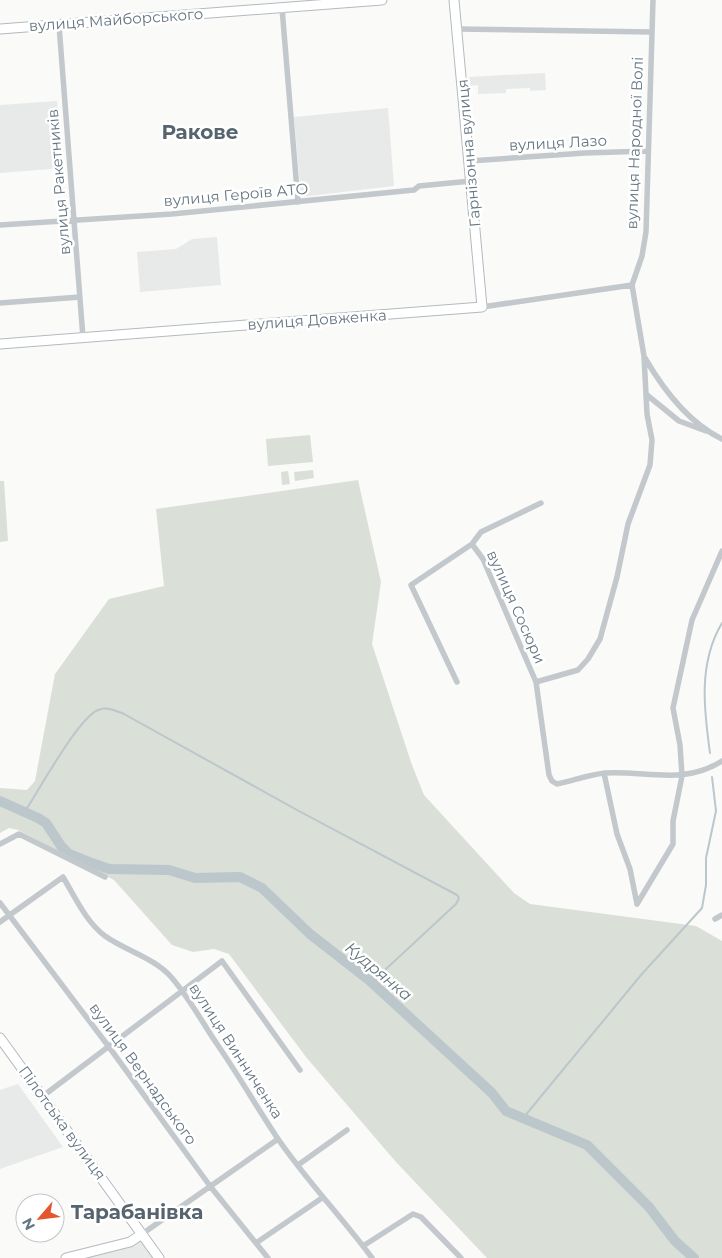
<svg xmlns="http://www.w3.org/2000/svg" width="722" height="1258" viewBox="0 0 722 1258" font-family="Montserrat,sans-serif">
  <rect width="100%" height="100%" fill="#fafaf8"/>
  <path fill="#e8e9e9" d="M545,73L546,90L530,91V88L506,89V93L478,94V85L469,86V77Z
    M57,101L63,168L0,173V105Z
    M388,108L394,186L301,197L294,117Z
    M217,237L221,285L140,292L137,252L176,249L192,239Z
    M18,1084L63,1147L0,1169V1090Z
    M141,1237L156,1258H76Z"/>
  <path fill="#dadfd7" d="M310,435L313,462L268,466L266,439Z
    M313,470L314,478L295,481L294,472Z
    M288,471L290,484L282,485L281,472Z
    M358,480L381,582L372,644L412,765L424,795L514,893L530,904L696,926L722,941V1258H487L396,1162L306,1057L229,954L214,949L193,952L172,945L114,880L18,830L9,828L0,833V788L27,790L35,781L55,674L109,599L164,586L156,509Z
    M0,481H4L8,541L0,542Z"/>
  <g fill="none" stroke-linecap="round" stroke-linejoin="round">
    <path stroke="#bbc7cb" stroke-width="2" d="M710,753C704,710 698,663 722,623
      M24,813C38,792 78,718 98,710C107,706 116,711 124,714L297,810L457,895L459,898L456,904L372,982
      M524,1117L641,975L702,908L706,885V858L716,811L712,777"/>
    <path stroke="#bbc7cb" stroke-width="10" d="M0,801L38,818L46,823L61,846L69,854L89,862L109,869L169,870L195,878L240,877L262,888L310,934L369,980L492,1093L506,1111L587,1145L649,1207L675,1241L694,1258"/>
    <defs>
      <path id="secondary" d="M0,29L382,0
        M0,344L482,307L454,0
        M0,1038L159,1258
        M66,1258L130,1242L142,1234"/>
    </defs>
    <use href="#secondary" stroke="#b3babf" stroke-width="11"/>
    <path stroke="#c3c8cc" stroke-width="5.5" d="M653,0L646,232L642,256L632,285L644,356L647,414L652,440L650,465L628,524L617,577L600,639L588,659L578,670L536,682L549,775L552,781L557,784C573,781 590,774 606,773C649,771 684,785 722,761
      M282,8L298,202
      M59,25L83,338
      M457,29L652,32
      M469,161L585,153L648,151
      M0,225L172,214L414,190L419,186L471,181
      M0,303L80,297
      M482,307L632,285
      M645,358C663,389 689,423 722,439
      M647,395L679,421L706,431
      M472,544L483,559L536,682
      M457,682L411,585L472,544L481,532L541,503
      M604,773L617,834L630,869L637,904
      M0,844L19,834L105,877
      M0,903L109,1047L210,1186L268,1258
      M637,904L673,844V821L682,776L680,745L673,708L692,620L722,551
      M715,919L722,915
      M0,922L63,877C75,897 86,922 105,936C126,951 155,958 172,978C190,999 203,1024 219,1047C239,1076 256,1106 276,1136C305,1179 341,1216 372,1258
      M43,1096L222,961L300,1070
      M298,1165L347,1130
      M142,1234L278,1139
      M256,1243L322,1198
      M363,1246L413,1214L421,1217L461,1258"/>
    <use href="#secondary" stroke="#fff" stroke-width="9"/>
  </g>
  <g text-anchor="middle" stroke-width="5" stroke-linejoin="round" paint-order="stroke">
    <g font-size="15" fill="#657683" stroke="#fff">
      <text transform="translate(116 20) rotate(-4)" y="5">вулиця Майборського</text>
      <text transform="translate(558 143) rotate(-3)" y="5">вулиця Лазо</text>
      <text transform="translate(635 143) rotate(-88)" y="5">вулиця Народної Волі</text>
      <text transform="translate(469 153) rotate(-95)" y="5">Гарнізонна вулиця</text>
      <text transform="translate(59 182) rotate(-95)" y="5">вулиця Ракетників</text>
      <text transform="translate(236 195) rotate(-5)" y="5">вулиця Героїв АТО</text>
      <text transform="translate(317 320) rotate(-4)" y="5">вулиця Довженка</text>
      <text transform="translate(516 607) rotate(66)" y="5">вулиця Сосюри</text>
      <text transform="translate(236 1051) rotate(57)" y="5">вулиця Винниченка</text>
      <text transform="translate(143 1074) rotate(54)" y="5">вулиця Вернадського</text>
      <text transform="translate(62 1123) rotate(54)" y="5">Пілотська вулиця</text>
    </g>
    <g font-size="16" font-style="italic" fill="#60757c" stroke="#fff">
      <text transform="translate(379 971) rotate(40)" y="6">Кудрянка</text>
    </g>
    <g font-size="20" font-weight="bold" fill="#57646e" stroke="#fff">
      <text x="200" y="139">Ракове</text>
      <text x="137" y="1219">Тарабанівка</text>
    </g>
  </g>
  <g transform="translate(40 1218) rotate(242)"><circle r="24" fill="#ffffff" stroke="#c1c8cd"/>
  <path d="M0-4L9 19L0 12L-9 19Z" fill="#e4572e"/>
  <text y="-8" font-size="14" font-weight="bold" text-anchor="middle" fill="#657683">N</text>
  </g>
</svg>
